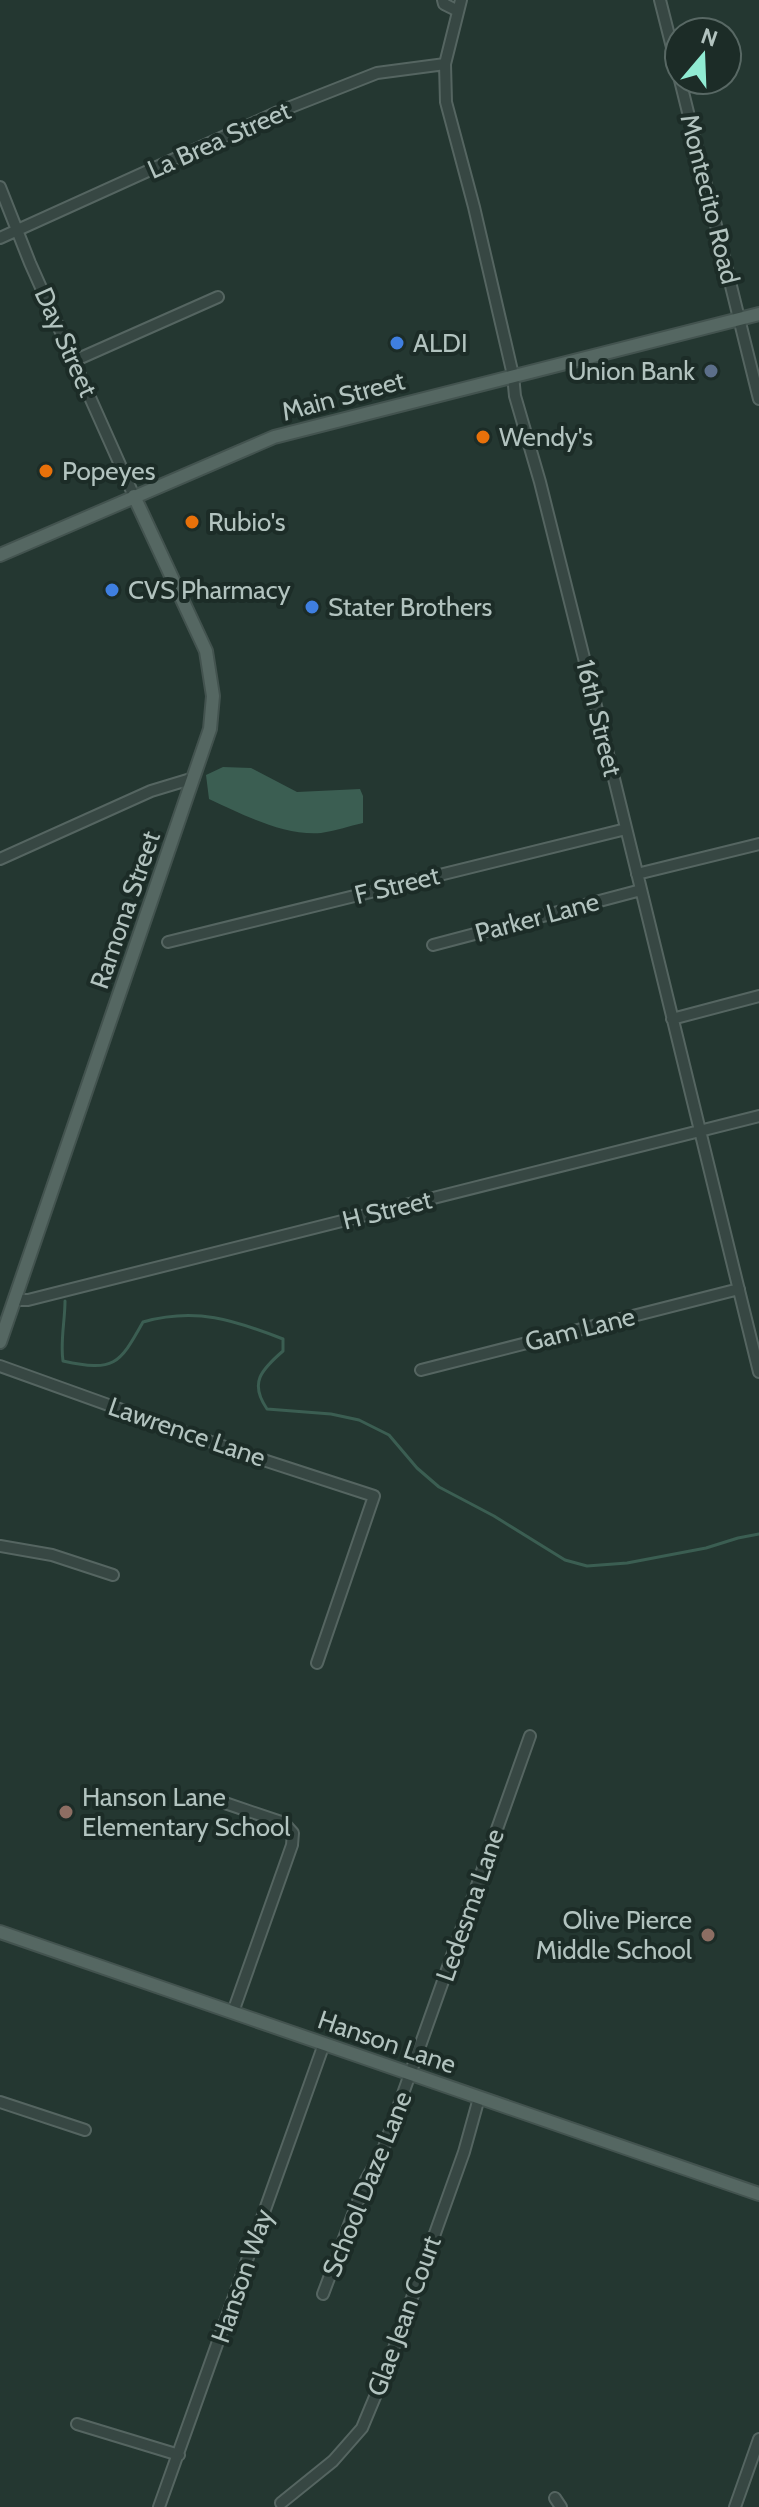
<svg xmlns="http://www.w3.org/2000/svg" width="759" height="2507" viewBox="0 0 759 2507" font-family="Cabin,sans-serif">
  <rect width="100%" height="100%" fill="#243731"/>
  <path fill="#3b5e52" d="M223,767L251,768L297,792L360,789L363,796V823C349,826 335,831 321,833C283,836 242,814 209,799L206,775Z"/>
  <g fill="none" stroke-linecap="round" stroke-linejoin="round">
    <path stroke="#3b5e52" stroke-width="3" d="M65,1301C65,1321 60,1342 63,1361C114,1372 119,1365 143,1322C196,1307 234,1320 283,1339V1351C261,1370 249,1383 267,1409L331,1414L359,1420L389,1435L417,1468L439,1487L494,1516L565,1560L587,1566L627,1563L706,1548L738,1538L759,1534"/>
    <defs>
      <path id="minor" d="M443,0L444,4L458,11
        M461,0L445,64L446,102L474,207L513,375L515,396L540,482L607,750L759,1372
        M660,0L679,75
        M680,80L759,399
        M0,187L30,263L134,496
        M0,238L278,112L377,73L445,64
        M76,360L218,297
        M0,859L151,791L194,778
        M637,874L759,844
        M168,942L626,829
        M433,945L641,890
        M672,1019L759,996
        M14,1300H28L759,1116
        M0,1366L242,1453L374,1496L317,1663
        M421,1370L739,1289
        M0,1546L52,1555L113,1575
        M222,1802L284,1823L293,1833L292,1845L233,2012
        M0,2102L85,2130
        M323,2294L366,2180L383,2150L530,1736
        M77,2424L179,2455
        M555,2498L561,2507
        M281,2503L333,2461L362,2428L387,2368L464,2152L479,2098
        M159,2507L324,2044
        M735,2507L759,2439"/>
      <path id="major" d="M0,555L274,437L759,314
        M0,1342L210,729L213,696L206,651L134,496
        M0,1932L759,2194"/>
    </defs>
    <use href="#minor" stroke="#556561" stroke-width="14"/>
    <use href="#major" stroke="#43534f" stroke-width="16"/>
    <use href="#minor" stroke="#374743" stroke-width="10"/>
    <use href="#major" stroke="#556762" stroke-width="12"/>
  </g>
  <g fill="#3f7fe0" stroke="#1c2c27" stroke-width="3">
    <circle cx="397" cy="343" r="8"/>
    <circle cx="112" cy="590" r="8"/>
    <circle cx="312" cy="607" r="8"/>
  </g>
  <circle fill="#5c6f8a" stroke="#1c2c27" stroke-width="3" cx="711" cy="371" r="8"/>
  <g fill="#e8710a" stroke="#1c2c27" stroke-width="3">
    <circle cx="483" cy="437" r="8"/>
    <circle cx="46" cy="471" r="8"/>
    <circle cx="192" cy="522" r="8"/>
  </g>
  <g fill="#8d6e63" stroke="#1c2c27" stroke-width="3">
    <circle cx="66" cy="1812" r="8"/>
    <circle cx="708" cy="1935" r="8"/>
  </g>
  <g text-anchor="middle" stroke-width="8" stroke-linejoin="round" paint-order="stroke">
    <g font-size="26" fill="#b2c3bf" stroke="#1c2c27">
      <text transform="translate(219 140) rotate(-24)" y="9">La Brea Street</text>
      <text transform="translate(710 199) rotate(76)" y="9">Montecito Road</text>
      <text transform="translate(66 342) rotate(66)" y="9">Day Street</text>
      <text transform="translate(343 396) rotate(-15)" y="9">Main Street</text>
      <text transform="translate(599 718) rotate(76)" y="9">16th Street</text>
      <text transform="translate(397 885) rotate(-14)" y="9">F Street</text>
      <text transform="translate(125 910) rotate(-71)" y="9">Ramona Street</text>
      <text transform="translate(537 917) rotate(-15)" y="9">Parker Lane</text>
      <text transform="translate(387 1210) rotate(-14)" y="9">H Street</text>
      <text transform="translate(580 1329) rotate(-14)" y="9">Gam Lane</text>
      <text transform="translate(187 1432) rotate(19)" y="9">Lawrence Lane</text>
      <text transform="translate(470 1905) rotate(-71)" y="9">Ledesma Lane</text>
      <text transform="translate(387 2042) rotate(19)" y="9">Hanson Lane</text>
      <text transform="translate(367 2184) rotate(-68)" y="9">School Daze Lane</text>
      <text transform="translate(242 2276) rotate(-71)" y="9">Hanson Way</text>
      <text transform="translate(404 2316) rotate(-70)" y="9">Glae Jean Court</text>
    </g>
    <g font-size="26" fill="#b2c3bf" stroke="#1c2c27" text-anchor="start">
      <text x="413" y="352">ALDI</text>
      <text x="695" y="380" text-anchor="end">Union Bank</text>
      <text x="499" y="446">Wendy's</text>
      <text x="62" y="480">Popeyes</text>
      <text x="208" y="531">Rubio's</text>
      <text x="128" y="599">CVS Pharmacy</text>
      <text x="328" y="616">Stater Brothers</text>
      <text x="82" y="1806">Hanson Lane<tspan x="82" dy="30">Elementary School</tspan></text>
      <text x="692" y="1929" text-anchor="end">Olive Pierce<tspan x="692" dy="30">Middle School</tspan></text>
    </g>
  </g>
  <g transform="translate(703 56) rotate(19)"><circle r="38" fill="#1c2c27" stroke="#586864" stroke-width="2"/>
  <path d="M0-6L14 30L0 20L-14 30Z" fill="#90ebd3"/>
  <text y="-12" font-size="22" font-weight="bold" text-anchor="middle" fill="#b2c3bf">N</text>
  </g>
</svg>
